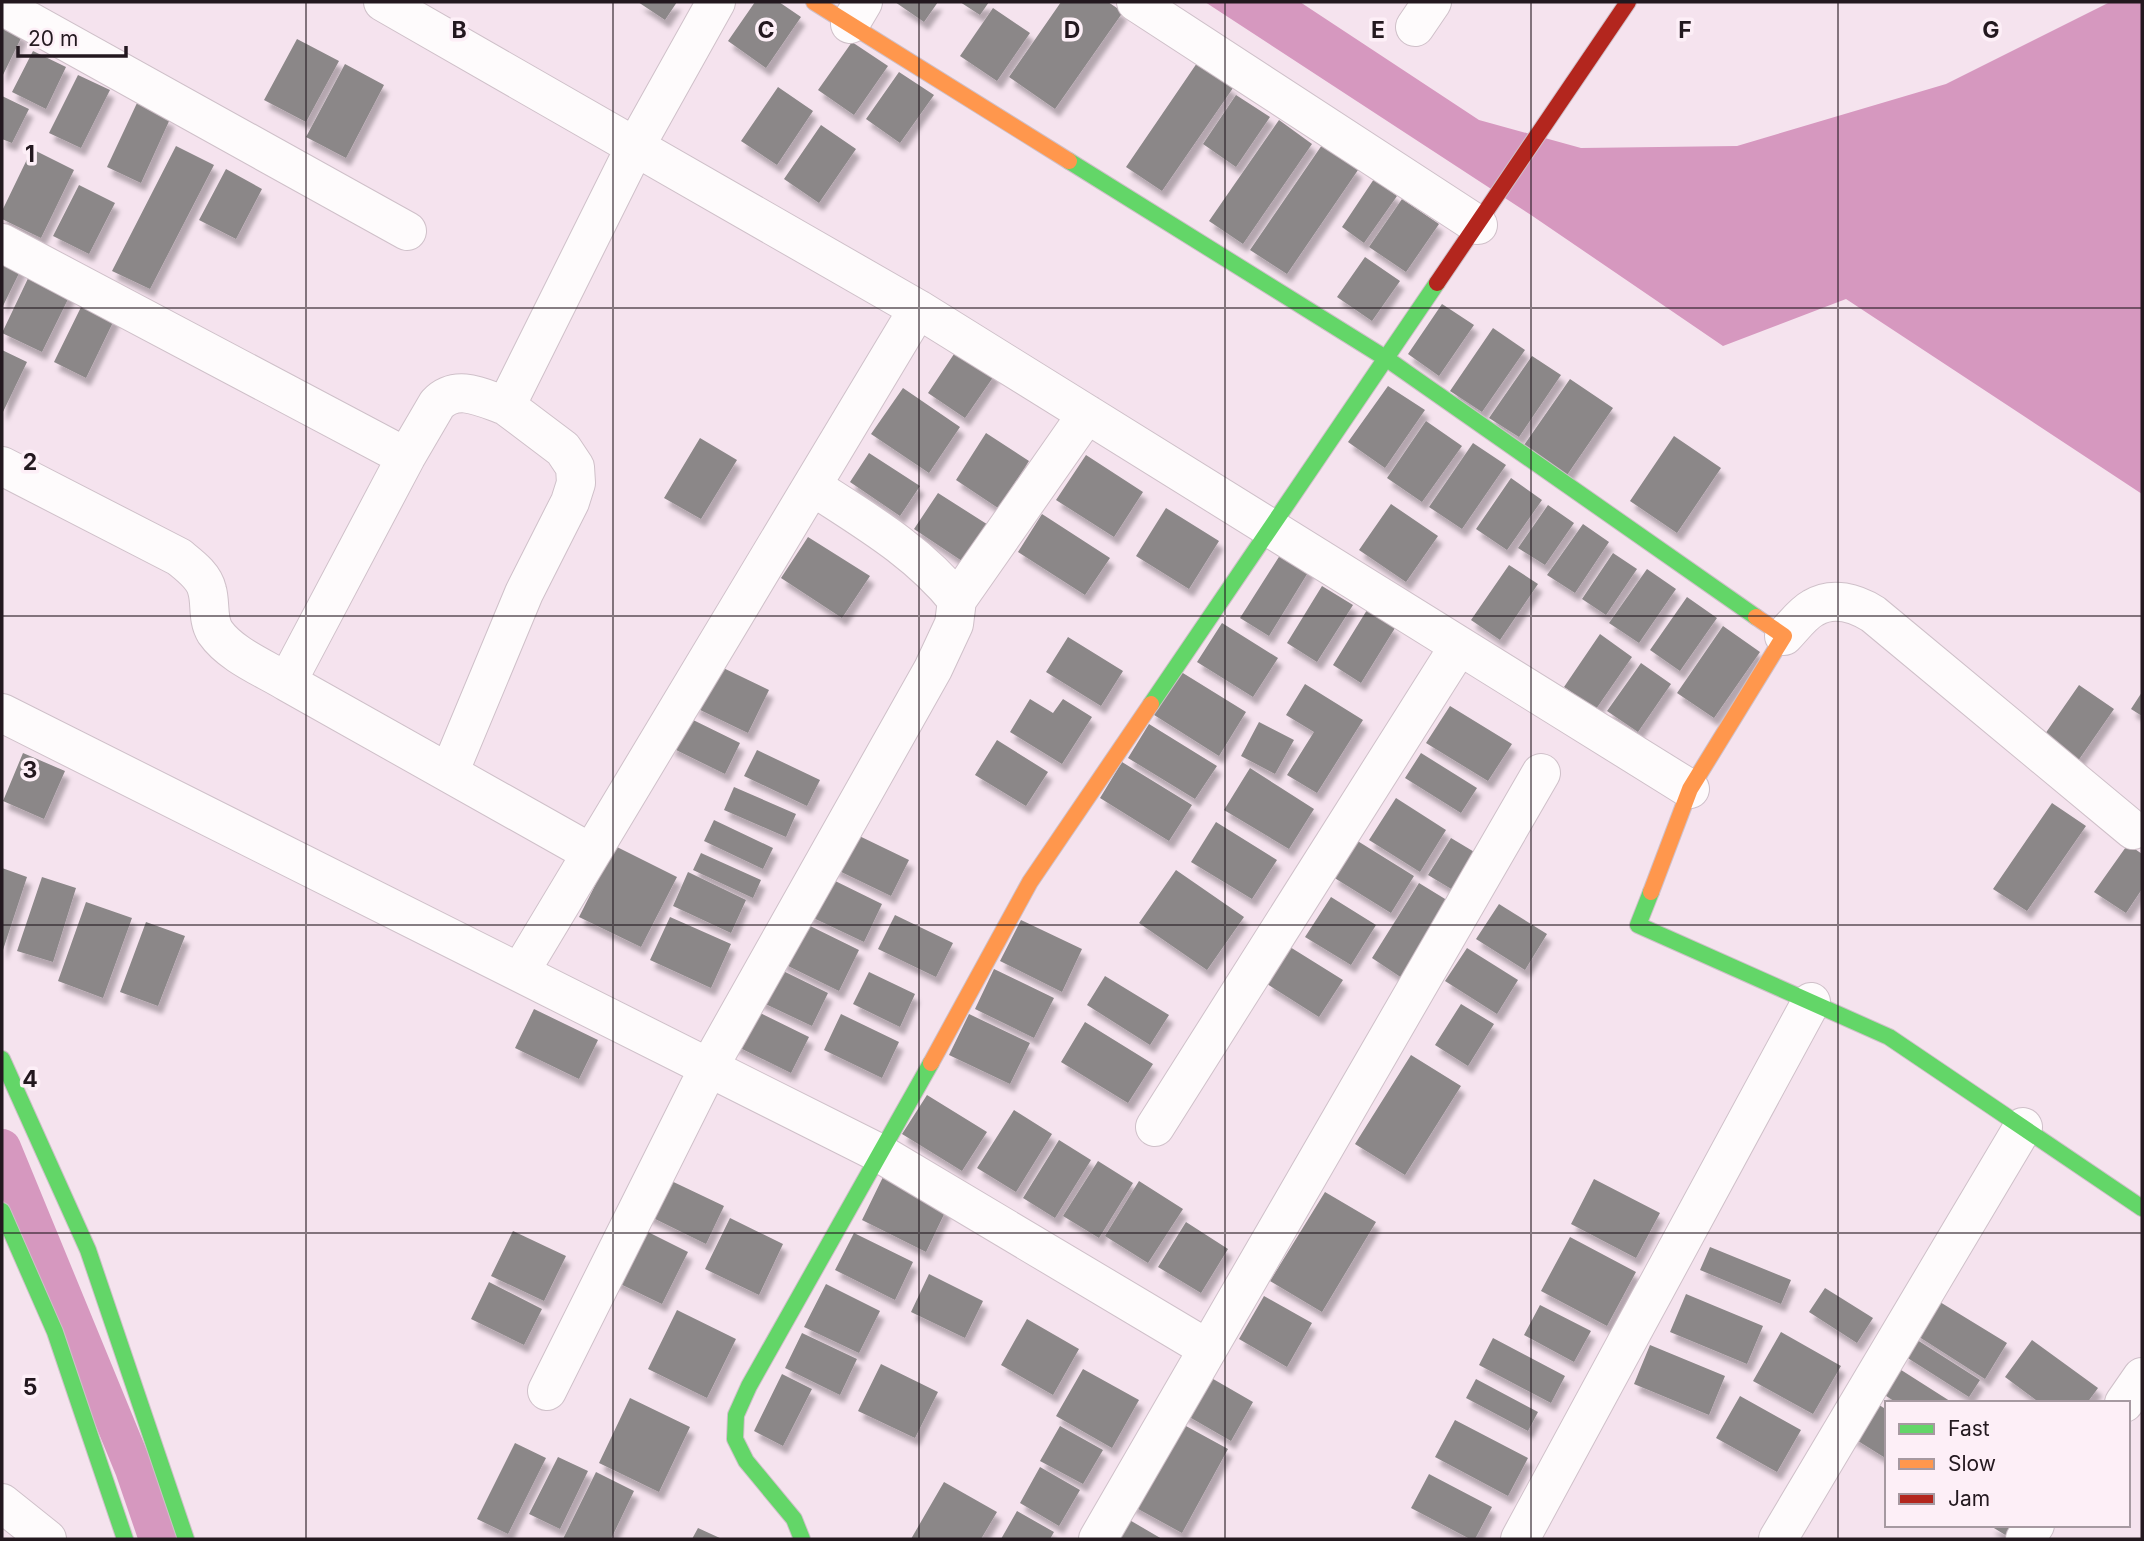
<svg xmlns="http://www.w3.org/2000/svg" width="2144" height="1541" viewBox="0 0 2144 1541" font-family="Inter,sans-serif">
  <defs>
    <filter id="shadow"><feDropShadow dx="4.5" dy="8" stdDeviation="2" flood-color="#0004"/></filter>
  </defs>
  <rect width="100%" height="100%" fill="#f5e3ee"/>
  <path fill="#d698bf" d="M1205,2H1300L1479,120L1581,148L1737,146L1946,84L2110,2H2142V494L1846,299L1723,346L1531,215Z"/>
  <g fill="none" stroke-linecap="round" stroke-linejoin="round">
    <path stroke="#d698bf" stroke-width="38" d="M2,1148L134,1469L158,1539"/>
  </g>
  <path fill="#8b8788" filter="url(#shadow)" d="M638,2H677L665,20Z
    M755,2H779L801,17L766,68L728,41Z
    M895,2H938L924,22Z
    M960,2H989L980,15Z
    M1061,2H1108L1123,12L1055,109L1009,77Z
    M993,8L1030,33L997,81L960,56Z
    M2,23L23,34L2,77Z
    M297,39L339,61L306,122L264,100Z
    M852,42L888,66L854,115L818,90Z
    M33,51L66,67L46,109L12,92Z
    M1197,63L1233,88L1162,191L1126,167Z
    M345,64L384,85L346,158L306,137Z
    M899,72L934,95L900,143L866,119Z
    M78,75L110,90L81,148L49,133Z
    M778,87L813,111L777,165L741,141Z
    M1236,95L1270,117L1236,167L1203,144Z
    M2,96L29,109L12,143L2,139Z
    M137,103L170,119L141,183L107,167Z
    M1279,120L1312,144L1243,244L1209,221Z
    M821,125L856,149L819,203L784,179Z
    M1322,145L1358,170L1287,274L1250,250Z
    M176,146L214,165L150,289L112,271Z
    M32,149L74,170L41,238L2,219V211Z
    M226,169L262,189L236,239L199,220Z
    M1374,179L1397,196L1364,243L1342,227Z
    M79,185L115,203L89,254L53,236Z
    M1402,199L1439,224L1406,272L1369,247Z
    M2,255L23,265L2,308Z
    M1365,257L1400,281L1372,321L1337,297Z
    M32,270L73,289L42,352L2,333Z
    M84,301L116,316L86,378L54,362Z
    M1442,304L1474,325L1439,376L1408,354Z
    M1493,328L1525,350L1482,412L1450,391Z
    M958,348L996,373L965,418L928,393Z
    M2,350L27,362L2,414Z
    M1532,356L1561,375L1519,437L1489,418Z
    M1570,379L1613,408L1565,478L1522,448Z
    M1388,386L1425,410L1385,468L1348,442Z
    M903,388L960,427L929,473L871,434Z
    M1426,421L1462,446L1422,502L1387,478Z
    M986,433L1029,461L998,508L956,480Z
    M1674,436L1721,468L1677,533L1630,501Z
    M700,438L737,460L701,519L664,498Z
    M1473,443L1506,465L1462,529L1429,507Z
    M869,453L920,486L900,516L850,482Z
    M1086,455L1143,492L1114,537L1056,500Z
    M1511,478L1542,500L1507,550L1476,529Z
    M938,493L993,528L968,565L914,529Z
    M1391,504L1438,536L1406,582L1359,550Z
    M1548,505L1574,523L1545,565L1518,548Z
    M1166,508L1219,541L1189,589L1136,556Z
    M1042,514L1110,558L1085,595L1018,552Z
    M1583,524L1609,542L1575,593L1547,575Z
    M808,537L870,576L842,618L781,578Z
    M1284,549L1312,566L1269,636L1240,618Z
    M1613,553L1637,569L1606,615L1582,599Z
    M1509,565L1538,584L1500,640L1471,620Z
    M1647,569L1676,589L1639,643L1609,623Z
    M1322,586L1353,605L1317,662L1287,643Z
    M1687,597L1717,618L1680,671L1650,650Z
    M1367,610L1395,628L1361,683L1333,665Z
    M1222,623L1278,658L1253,697L1197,662Z
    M1723,626L1760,652L1714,718L1677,693Z
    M1600,634L1632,657L1596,709L1564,687Z
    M1068,637L1123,671L1101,706L1046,672Z
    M1641,663L1671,684L1638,732L1607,711Z
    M715,664L769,690L748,733L694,707Z
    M1178,670L1246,712L1219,756L1151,713Z
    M1305,684L1363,720L1317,793L1287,775L1314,732L1286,715Z
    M2079,685L2114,709L2071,771L2036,747Z
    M2142,692V716L2131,709Z
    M1030,699L1053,713L1063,699L1092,717L1062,764L1010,732Z
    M1450,706L1512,744L1488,781L1426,743Z
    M685,716L740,743L725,774L670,747Z
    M1259,722L1294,740L1275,774L1241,756Z
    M1149,724L1217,766L1195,799L1128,758Z
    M997,740L1048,772L1026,806L975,775Z
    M757,750L820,780L807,806L744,776Z
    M23,753L65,771L44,819L3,801Z
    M1421,753L1477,788L1461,813L1405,778Z
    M1122,762L1192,805L1169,841L1100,798Z
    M1250,768L1314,809L1289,849L1224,810Z
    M734,787L796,814L786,837L724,810Z
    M1396,798L1446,830L1420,872L1369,840Z
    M2052,803L2086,826L2027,911L1993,889Z
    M714,820L773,848L763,869L704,841Z
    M1216,822L1277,860L1252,899L1191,862Z
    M851,832L909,860L891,896L833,868Z
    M1451,838L1476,853L1453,890L1428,875Z
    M1356,840L1414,876L1391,913L1333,877Z
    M2128,844L2142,854V889L2126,913L2094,892Z
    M615,846L677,877L641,947L579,917Z
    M701,853L761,880L753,898L693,870Z
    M2,868L27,877L2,953Z
    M1176,870L1244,917L1207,970L1139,923Z
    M688,872L746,900L731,933L673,906Z
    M823,875L882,904L864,942L805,914Z
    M42,877L76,888L53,962L17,951Z
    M1419,883L1450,902L1402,978L1372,958Z
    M1331,897L1376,925L1351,965L1305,937Z
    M86,902L132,918L103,998L58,981Z
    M1499,904L1547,934L1525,970L1476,939Z
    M895,915L953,943L936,977L878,949Z
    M670,917L731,944L711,988L650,960Z
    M1021,920L1082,949L1062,992L1000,961Z
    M800,921L859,950L839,991L780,962Z
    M146,922L185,936L158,1006L120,992Z
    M1290,947L1343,980L1319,1017L1267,984Z
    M1467,948L1518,980L1497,1014L1445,981Z
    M773,966L828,993L812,1026L757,1000Z
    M994,969L1054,998L1034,1038L975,1009Z
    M869,972L915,994L900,1027L853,1004Z
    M1105,976L1169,1015L1150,1045L1087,1005Z
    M1461,1004L1494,1024L1468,1066L1435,1045Z
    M750,1008L809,1037L791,1073L732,1044Z
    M534,1009L598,1040L579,1079L515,1048Z
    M841,1014L899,1042L882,1078L824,1050Z
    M969,1014L1030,1043L1010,1084L949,1055Z
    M1085,1022L1153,1064L1128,1103L1061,1062Z
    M1411,1055L1461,1086L1405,1175L1355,1144Z
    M927,1095L987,1132L962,1171L902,1134Z
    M1014,1110L1052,1134L1016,1192L977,1168Z
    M1059,1140L1091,1160L1055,1218L1023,1198Z
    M1098,1161L1133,1183L1099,1238L1063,1216Z
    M663,1177L724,1206L706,1244L645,1214Z
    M883,1177L947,1208L926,1252L862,1220Z
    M1594,1179L1660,1213L1636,1258L1571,1224Z
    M1139,1181L1183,1209L1148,1263L1105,1236Z
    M1325,1192L1376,1222L1322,1312L1270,1281Z
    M730,1218L783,1244L759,1295L705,1269Z
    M1186,1222L1228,1249L1201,1293L1158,1267Z
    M638,1227L688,1252L662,1304L612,1280Z
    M513,1231L566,1256L544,1301L491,1276Z
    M854,1233L913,1262L895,1300L835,1270Z
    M1570,1237L1636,1272L1607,1326L1541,1291Z
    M1710,1247L1791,1280L1781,1304L1700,1270Z
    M929,1274L983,1301L965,1338L911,1312Z
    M489,1282L542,1309L524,1345L471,1319Z
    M826,1284L880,1311L859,1353L804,1327Z
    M1825,1288L1873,1318L1857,1343L1809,1312Z
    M1686,1294L1763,1326L1747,1364L1670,1332Z
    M1264,1296L1312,1323L1287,1367L1239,1339Z
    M1935,1299L2007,1343L1985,1379L1913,1333Z
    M1540,1305L1591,1331L1574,1362L1524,1335Z
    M677,1310L736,1339L707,1398L648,1369Z
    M1027,1319L1079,1349L1053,1395L1001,1365Z
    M1781,1332L1841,1366L1813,1414L1753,1381Z
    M802,1333L857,1359L840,1395L785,1368Z
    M1493,1338L1565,1376L1551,1403L1479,1365Z
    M1914,1338L1980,1380L1969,1397L1903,1355Z
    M2032,1340L2098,1388L2087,1403H2040L2005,1377Z
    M1650,1345L1725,1376L1709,1415L1634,1384Z
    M881,1364L938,1392L915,1438L858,1411Z
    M1898,1368L1953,1403H1897L1883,1394Z
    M1083,1369L1139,1400L1112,1448L1056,1416Z
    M1201,1372L1253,1402L1231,1441L1179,1411Z
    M782,1374L812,1389L783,1446L754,1431Z
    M1476,1379L1538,1412L1528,1431L1466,1398Z
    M1740,1396L1801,1430L1777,1472L1716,1438Z
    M630,1398L690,1427L659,1492L599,1463Z
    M1873,1401L1887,1410V1459L1850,1436Z
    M1175,1420L1228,1449L1182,1533L1129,1504Z
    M1455,1420L1528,1458L1508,1496L1435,1457Z
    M1060,1426L1103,1450L1083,1484L1040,1461Z
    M515,1443L546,1458L508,1534L477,1519Z
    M558,1457L588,1471L560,1529L529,1514Z
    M1040,1467L1080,1490L1059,1526L1020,1503Z
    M596,1472L634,1491L611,1539H563Z
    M1429,1474L1492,1507L1475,1539H1470L1411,1508Z
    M944,1482L997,1512L981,1539H911Z
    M1017,1511L1054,1532L1050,1539H1001Z
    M1121,1515L1162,1539H1106Z
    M1989,1525H2013L2007,1536Z
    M698,1528L722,1539H692Z"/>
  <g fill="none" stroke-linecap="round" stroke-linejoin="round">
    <defs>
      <path id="street" d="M383,2L918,309L1690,789
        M1136,2L1478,225
        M2,6L407,231
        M850,24L863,2
        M1415,27L1432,2
        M2,243L406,457
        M2,466L179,557C190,566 204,576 207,590C211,603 207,619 215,632C231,655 264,668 287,682
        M957,600L1087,414
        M1784,636C1793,627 1802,614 1813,608C1833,596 1855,603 1873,614L2133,830
        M2,713L881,1154L1208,1349
        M449,773L524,593L570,502L576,483L575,467L563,449L506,406
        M591,853L287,682L406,457L437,404C457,383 483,398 506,406L635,147L716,2
        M520,972L918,309
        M1155,1127L1459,646
        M547,1391L709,1067L933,669L954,624L957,600C918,551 864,520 812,486
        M2124,1403L2142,1377
        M2,1503L47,1539
        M1098,1539L1541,773
        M1520,1539L1811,1002
        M1778,1539L2023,1127
        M2025,1539L2035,1525"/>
      <path id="fast" d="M1069,161L1387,359L1756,617
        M1151,704L1437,283
        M1651,892L1638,925L1889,1037L2142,1208
        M2,1059L88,1250L186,1539
        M2,1211L55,1332L125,1539
        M802,1539L794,1519L746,1461L735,1439L736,1415L749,1386L931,1063"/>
      <path id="slow" d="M814,2L1069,161
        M1651,892L1690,789L1784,636L1756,617
        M931,1063L1030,882L1151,704"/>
      <path id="jam" d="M1437,283L1628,2"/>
    </defs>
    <use href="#street" stroke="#cfc0c9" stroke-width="40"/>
    <use href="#fast" stroke="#cfc0c9" stroke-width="18"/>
    <use href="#slow" stroke="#cfc0c9" stroke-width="18"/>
    <use href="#jam" stroke="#cfc0c9" stroke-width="18"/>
    <use href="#street" stroke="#fefbfc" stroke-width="38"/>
    <use href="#fast" stroke="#63d668" stroke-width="16"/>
    <use href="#slow" stroke="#ff974d" stroke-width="16"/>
    <use href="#jam" stroke="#b3261e" stroke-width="16"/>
  </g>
  <path fill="none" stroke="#23181f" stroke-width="2" stroke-opacity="0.55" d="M306,2V1539M613,2V1539M919,2V1539M1225,2V1539M1531,2V1539M1838,2V1539M2,308H2142M2,616H2142M2,925H2142M2,1233H2142"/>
  <g font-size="23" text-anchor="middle" font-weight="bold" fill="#23181f" stroke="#fdeff7" stroke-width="7" stroke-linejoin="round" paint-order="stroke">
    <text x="459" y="38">B</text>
    <text x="766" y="38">C</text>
    <text x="1072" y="38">D</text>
    <text x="1378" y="38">E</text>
    <text x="1685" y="38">F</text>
    <text x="1991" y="38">G</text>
    <text x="30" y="162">1</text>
    <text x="30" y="470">2</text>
    <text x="30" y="778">3</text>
    <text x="30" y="1087">4</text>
    <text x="30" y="1395">5</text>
  </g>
  <rect width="2144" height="1541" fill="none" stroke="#23181f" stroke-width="7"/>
  <rect x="1885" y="1401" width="245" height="126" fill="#fdeff7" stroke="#a699a1" stroke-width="2"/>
  <rect x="1899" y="1424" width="35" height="10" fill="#63d668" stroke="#a699a1" stroke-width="2"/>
  <text x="1948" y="1436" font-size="21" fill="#23181f">Fast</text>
  <rect x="1899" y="1459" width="35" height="10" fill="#ff974d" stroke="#a699a1" stroke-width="2"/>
  <text x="1948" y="1471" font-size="21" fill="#23181f">Slow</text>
  <rect x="1899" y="1494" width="35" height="10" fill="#b3261e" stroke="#a699a1" stroke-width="2"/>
  <text x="1948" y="1506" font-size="21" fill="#23181f">Jam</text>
  <path d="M18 46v10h108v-10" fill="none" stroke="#23181f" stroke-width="3.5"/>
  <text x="28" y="46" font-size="21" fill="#23181f" stroke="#fdeff7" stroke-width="5" paint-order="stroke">20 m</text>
</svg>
